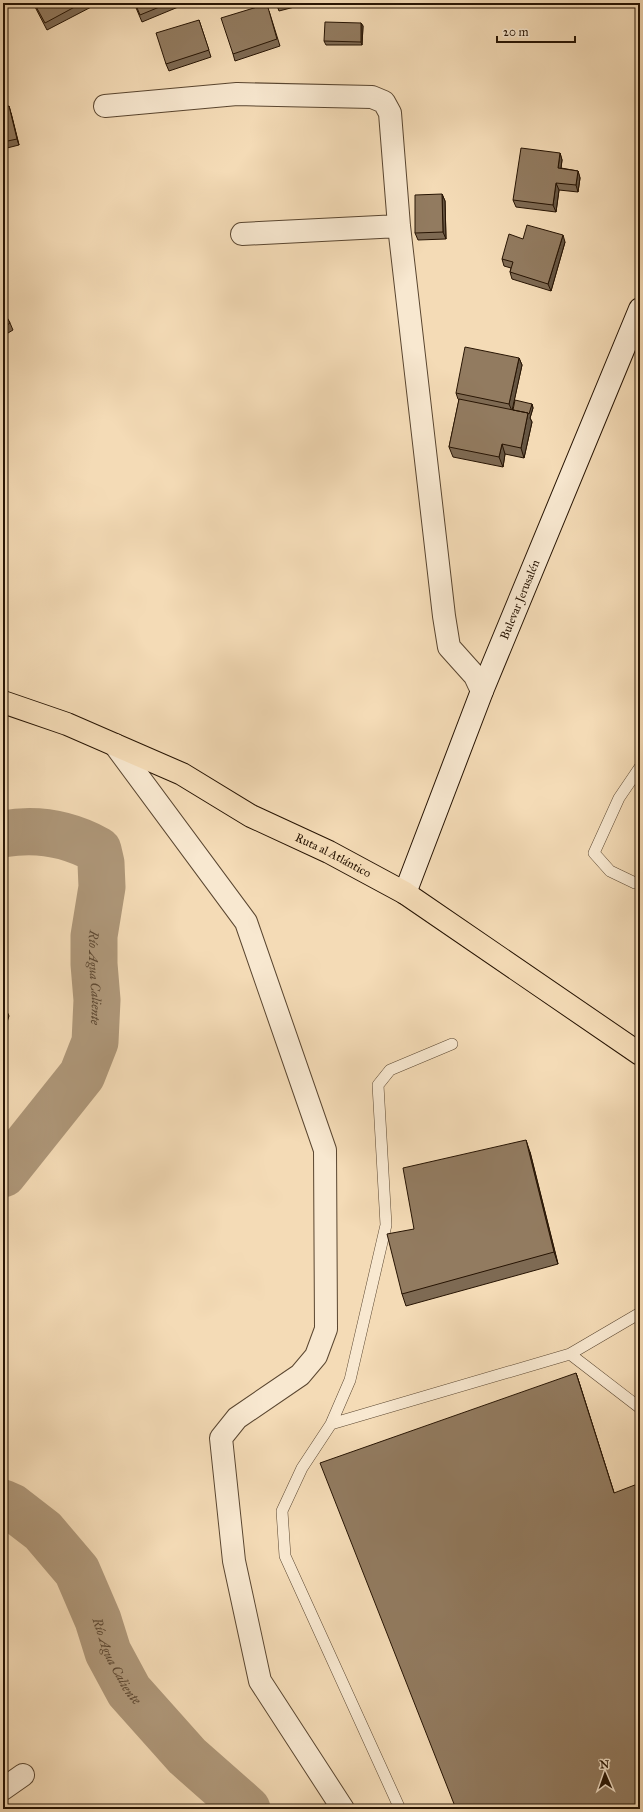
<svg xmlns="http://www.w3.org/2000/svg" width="643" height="1812" viewBox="0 0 643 1812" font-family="'IM FELL Great Primer',serif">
  <rect width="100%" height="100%" fill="#f4dbb6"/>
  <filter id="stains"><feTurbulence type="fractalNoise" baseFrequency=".005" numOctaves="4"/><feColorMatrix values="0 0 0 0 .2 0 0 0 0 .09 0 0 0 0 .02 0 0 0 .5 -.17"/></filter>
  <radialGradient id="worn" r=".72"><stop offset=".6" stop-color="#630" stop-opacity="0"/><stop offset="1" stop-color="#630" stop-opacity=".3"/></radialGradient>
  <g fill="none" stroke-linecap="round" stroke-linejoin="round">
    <g stroke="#ae9779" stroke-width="47">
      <path id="s1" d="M3,834C36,828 69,834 98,850L101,863L102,887L94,936V964L97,1000L95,1042L82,1075L3,1174"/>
      <path id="s2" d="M3,1503L12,1507L43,1531L77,1571L98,1620L108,1652L129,1691L187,1756L247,1809"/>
    </g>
    <defs>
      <path id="service" d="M640,767L619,798L594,853L610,871L635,883L640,880
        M570,1354L640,1408
        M331,1424L350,1380L386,1225L378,1085L390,1070L452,1044
        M400,1809L285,1556L282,1511L302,1468L331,1424L570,1354L640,1313"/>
      <path id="minor" d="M105,106L237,94L372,97L384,102L390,113L399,226L444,616L449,647L475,676L482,691
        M242,234L399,226
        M115,745L246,922L325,1150L326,1329L316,1356L300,1375L237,1418L221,1438L234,1561L260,1681L343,1809
        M3,1789L23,1775"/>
      <g id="secondary">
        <path id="s3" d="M405,893L482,691L640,309"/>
      </g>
      <g id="trunk">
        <path id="s4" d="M3,702L67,724L182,774L251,816L329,852L405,893L640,1054"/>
      </g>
    </defs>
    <use href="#service" stroke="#5a4630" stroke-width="12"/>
    <use href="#minor" stroke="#5a4630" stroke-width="24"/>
    <use href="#secondary" stroke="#271403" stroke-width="24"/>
    <use href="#trunk" stroke="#271403" stroke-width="24"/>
    <use href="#service" stroke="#f8e8d0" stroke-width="11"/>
    <use href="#minor" stroke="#f8e8d0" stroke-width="22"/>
    <use href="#secondary" stroke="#f8e8d0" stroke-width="22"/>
    <use href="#trunk" stroke="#f4dbb6" stroke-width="22"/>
  </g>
  <path fill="#7e6a53" stroke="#271403" d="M33,3H94L95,5L47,30Z
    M134,3H182L183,5L142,22Z
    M276,3H310L279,11Z
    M269,11L280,46L235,61L233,54Z
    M199,20L211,57L169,71L166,64Z
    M361,23L363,26L362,45H326L324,41Z
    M3,107L11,113L19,145L3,149Z
    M560,153L562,160L561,168L578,171L580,178L578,192L559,190L556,212L516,207L513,200Z
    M442,194L445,201L446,239L418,240L415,233Z
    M523,239L565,242L551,291L512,279L510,272L511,268L504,266L502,259Z
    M3,310L10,323L13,330L3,336Z
    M519,358L522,365L512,410L532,404L533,408L530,418L532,422L524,458L505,454L503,467L453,457L449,447L459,400L458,399L456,393Z
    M530,1152L558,1264L406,1306L402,1294L414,1229Z"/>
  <path fill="#665643" stroke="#271403" d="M361,23L363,26L362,45L361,42Z
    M9,106L11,113L19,145L17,139Z
    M560,153L562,160L560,175L558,168Z
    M578,171L580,178L578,192L576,185Z
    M556,183L559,190L556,212L553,205Z
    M442,194L445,201L446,239L443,232Z
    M563,235L565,242L551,291L548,284Z
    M519,358L522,365L512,411L509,404Z
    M532,404L533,408L530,418L532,422L524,458L521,448L528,413Z
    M502,444L505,454L503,467L499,457Z
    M6,1009L9,1016L3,1035V1020Z
    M526,1140L530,1152L558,1264L554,1252Z
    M576,1373L580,1385L618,1505L614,1493Z"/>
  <path fill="#927b60" stroke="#271403" d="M34,3H82L45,23Z
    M135,3H169L140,15Z
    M267,4L277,39L233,54L221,18Z
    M199,20L209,50L166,64L156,33Z
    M325,22L361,23V42L324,41Z
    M9,106L17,139L3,142V107Z
    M521,148L560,153L558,168L578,171L576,185L556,183L553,205L513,200Z
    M442,194L443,232L415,233V195Z
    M527,225L563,235L548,284L510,272L513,262L502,259L509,234L523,239Z
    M3,310L10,323L3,328Z
    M465,347L519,358L509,404L456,393Z
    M459,399L528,413L521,448L502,444L499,457L449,447Z
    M515,400L532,404L529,414L528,413L513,410Z
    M3,1008L6,1009L3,1020Z
    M526,1140L554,1252L402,1294L387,1234L414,1229L403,1168Z
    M576,1373L614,1493L640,1483V1809H456L320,1463Z"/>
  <g text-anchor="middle" stroke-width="3" stroke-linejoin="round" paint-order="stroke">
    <g font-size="12" fill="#271403" stroke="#f8e8d0">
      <text dy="4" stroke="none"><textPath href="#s3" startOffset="315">Bulevar Jerusalén</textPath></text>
      <text dy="4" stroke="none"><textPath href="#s4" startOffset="365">Ruta al Atlántico</textPath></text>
    </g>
    <g font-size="13" font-style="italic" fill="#5d4832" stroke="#f8e8d0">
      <text dy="5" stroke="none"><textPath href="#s1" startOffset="227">Río Agua Caliente</textPath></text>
      <text dy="5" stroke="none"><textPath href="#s2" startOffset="200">Río Agua Caliente</textPath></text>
    </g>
  </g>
  <rect width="643" height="1812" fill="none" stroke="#f4dbb6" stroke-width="16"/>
  <rect x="4" y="4" width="635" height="1804" fill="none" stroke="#271403" stroke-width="2"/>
  <rect x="8" y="8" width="627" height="1796" fill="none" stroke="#271403"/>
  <g transform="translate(605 1774) rotate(358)" stroke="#f8e8d0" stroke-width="3" paint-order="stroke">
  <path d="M0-3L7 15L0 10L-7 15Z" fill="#271403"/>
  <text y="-6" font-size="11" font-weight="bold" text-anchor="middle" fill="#271403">N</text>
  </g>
  <path d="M497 36v6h78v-6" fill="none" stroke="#271403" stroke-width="2"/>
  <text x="503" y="36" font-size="12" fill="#271403" stroke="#f8e8d0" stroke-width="3" paint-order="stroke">20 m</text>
  <rect width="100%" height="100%" filter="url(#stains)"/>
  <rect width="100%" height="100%" fill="url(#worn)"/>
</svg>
